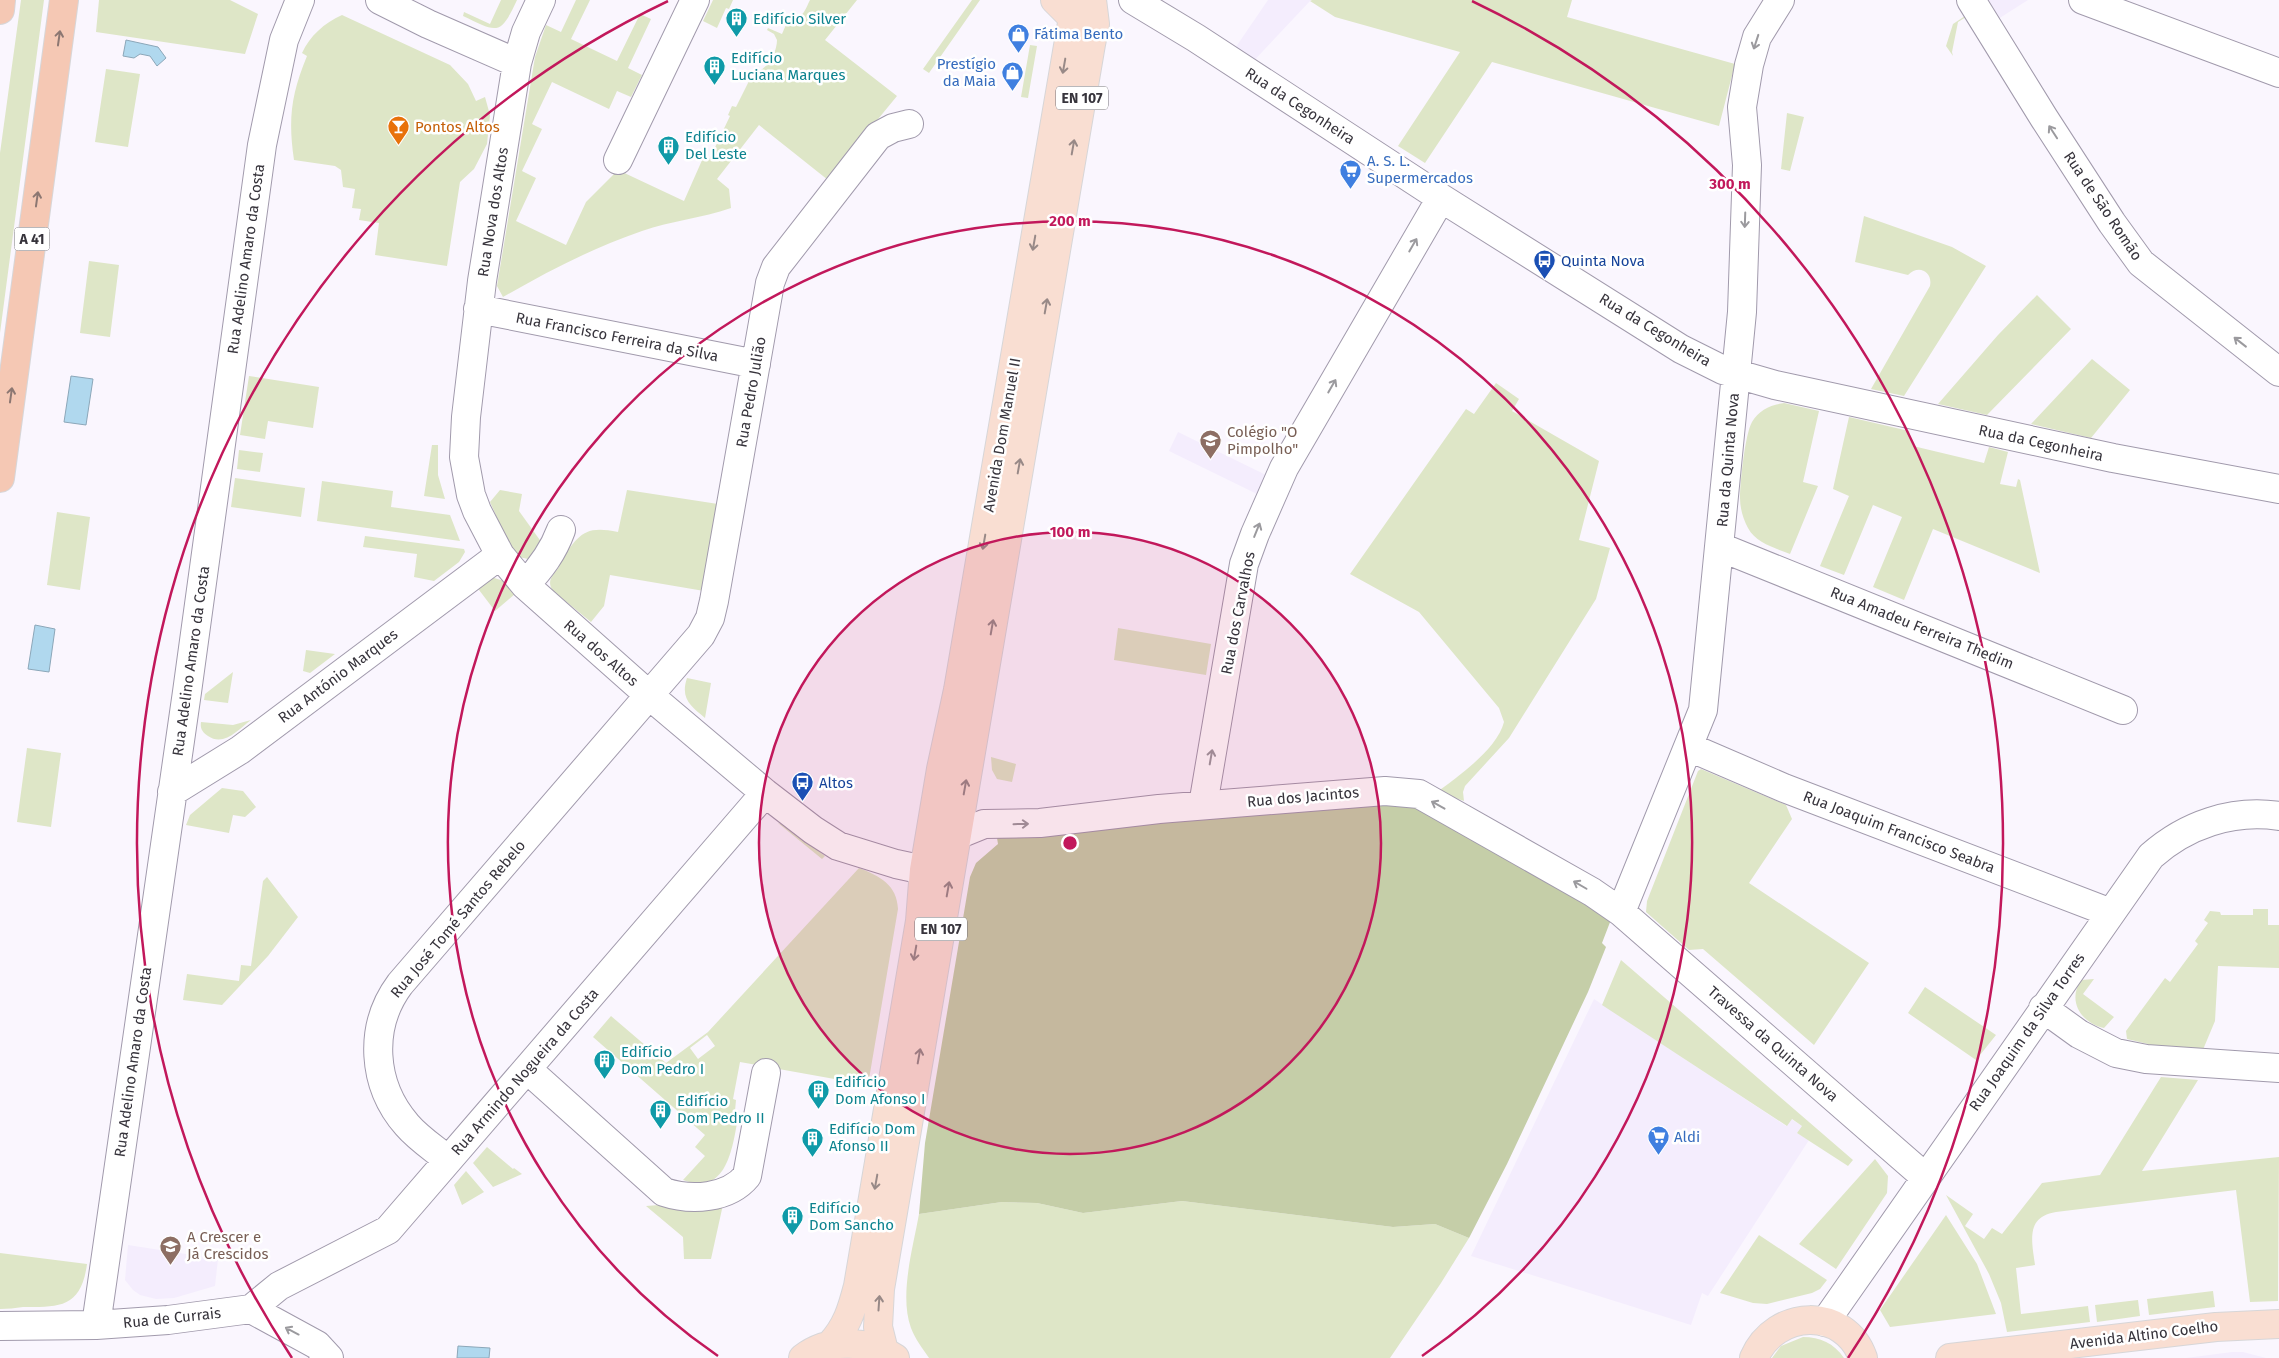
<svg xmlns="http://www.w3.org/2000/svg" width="2279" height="1358" viewBox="0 0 2279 1358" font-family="'Fira Sans',sans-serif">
  <rect width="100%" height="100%" fill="#faf6fe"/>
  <path fill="#f4edfd" d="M1268,0H1311L1247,68L1229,57Z
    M1974,0H2028L1995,21Z
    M1178,432L1266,475L1257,494L1169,451Z
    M1594,999L1786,1126L1791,1119L1802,1126L1797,1133L1809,1140L1708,1296L1702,1293L1691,1325L1471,1256Z
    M128,1245L218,1259L215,1286L174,1298L156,1299L140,1295L133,1290L125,1280Z
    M2243,1352L2266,1358H2186L2232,1352Z"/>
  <path fill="#dee6c7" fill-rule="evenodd" d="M21,0H44L0,333V153Z
    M99,0H230L258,14L245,54L96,32Z
    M501,0H517C500,37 497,32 463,16L464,12L490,24Z
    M576,0H590L571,39L617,61L640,14L651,19L628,68L642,75L631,97L617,91L609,109L552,82L532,124L542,129L522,171L536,178L516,221L566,245L586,202L618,170L684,201L703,158L709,160L730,116L728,115L732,106L736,107L749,81L745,79L749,72C765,75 777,54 777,40L774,34L767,30L768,28L782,34L788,20C802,21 805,10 810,0H857L825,40L897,96L828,180L759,125L717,179L729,189L731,208C702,218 671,221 642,231C592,248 547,272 503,297L497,286L535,57L546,25L561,32Z
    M713,0H733L729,9L726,8L717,28L703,21Z
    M972,0H980L929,73L923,69Z
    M1312,0H1572L1567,17L1735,64L1719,126L1492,62L1425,163L1398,146L1460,52L1335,17L1310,1Z
    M342,15L450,65L468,84L476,101L485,97L490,115L487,144L474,169L460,182L447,266L375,255L379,223L359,220L361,209L352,208L355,189L343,187L341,170L335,166L294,160C288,119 291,95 307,56L302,53C310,36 324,23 342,15Z
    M1965,16L1966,17L1958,22L1952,52L1953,56L1946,46L1953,24Z
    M1030,45L1037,46L1028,98L1021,97Z
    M106,69L140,74L128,147L95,142Z
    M1787,113L1804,117L1790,171L1781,169Z
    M1864,216L1952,247L1986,266L1904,396L1871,389L1930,286C1933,271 1918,264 1908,275L1855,262Z
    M89,261L119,265L110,337L80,333Z
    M2037,295L2071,329L1987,415L1938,404L1998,335Z
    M2092,359L2130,390L2091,438L2031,424Z
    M249,376L319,387L313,428L268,421L265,439L240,435Z
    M1496,383L1519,399L1512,411L1599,461L1579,540L1610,548L1596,599L1509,738L1465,786L1463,792L1464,801L1437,792C1459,776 1497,749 1504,722L1499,708L1419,612L1350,574L1466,409L1474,414Z
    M1784,403L1819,411L1803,482L1818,486L1790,554C1775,548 1756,543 1748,528C1743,519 1740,508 1740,498C1740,483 1745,434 1752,422C1759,410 1770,405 1784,403Z
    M1849,417L1909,431L1913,446L1984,463L1989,447L2008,452L2000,484L2016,487L2018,479L2020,480L2040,573L1933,529L1904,600L1873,587L1902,517L1873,505L1844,575L1820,566L1849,496L1833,489Z
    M432,445H438V475L445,499L424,496Z
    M239,450L263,453L260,472L237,469Z
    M235,478L305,488L301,517L231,507Z
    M322,481L393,491L391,507L450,515L460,541L317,521Z
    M500,490L522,494L519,511L542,543L539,551L536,550L528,559L519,557L507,540L490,502Z
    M627,490L718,504L704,591L610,575L604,606L591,622L553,591C546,581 553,575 559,567L557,564C579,538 580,524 618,532Z
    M57,512L90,517L80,590L47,585Z
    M365,536L464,549L465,552L459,562L434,581L414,577L417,554L363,547Z
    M491,577L504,581L515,594L495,611L476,586Z
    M1118,628L1211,644L1206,675L1114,660Z
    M306,650L335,654L310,673L303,671Z
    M233,672L228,703L204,700L205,694Z
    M687,678L711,683L705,718C691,706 680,699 687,678Z
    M251,720C239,729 224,747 208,736C202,732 200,728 201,722L233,725Z
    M27,748L61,753L51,827L17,822Z
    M991,757L1016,764L1012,782L997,779L992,770Z
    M1701,769L1786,805L1792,819L1749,883L1869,963L1814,1045L1703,949L1689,950L1646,912L1647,901L1698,771Z
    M222,788L243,791L256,807L245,817L233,815L229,833L186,825L190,815Z
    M778,823L784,825L825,856L822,859Z
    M859,868C880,876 897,885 898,909L868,1085L740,1062L733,1099L736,1100L735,1111L739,1112C733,1143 729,1198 683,1180L705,1156L695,1147L705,1135L593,1037L611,1016L666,1063L708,1032ZM707,1035L715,1046L698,1059L690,1048Z
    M267,877L298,917L268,956L222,1005L183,1000L187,974L239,981L241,965L251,966L263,881Z
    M2253,909H2268V925H2279V968L2218,966L2215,1021L2202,1052L2148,1047V1044L2127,1039L2126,1031L2165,978L2170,982L2198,944L2195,941L2208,923L2204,920L2210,911L2220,912L2221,915H2253Z
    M1621,960L1853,1160L1848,1166L1797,1133L1802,1126L1792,1119L1787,1126L1602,1005Z
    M2094,979L2083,994L2114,1017L2104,1028C2081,1023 2067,1001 2081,980Z
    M1925,987L1996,1035L1976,1060L1908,1013Z
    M2161,1077L2198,1080L2142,1171L2279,1157L2278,1301L2250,1302L2236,1190L2056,1212C2025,1217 2032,1242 2035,1265L2016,1268L2021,1314L2088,1306L2090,1322L2007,1332L2001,1303L1989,1274L1946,1195L1973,1214L1965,1226L1984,1239L1992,1228L2002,1234L2042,1183L2100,1175Z
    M487,1147L513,1169L514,1168L522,1174L493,1187L473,1163Z
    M1875,1159L1888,1176L1887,1193L1836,1269L1799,1244Z
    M466,1171L484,1192L462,1205L454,1185Z
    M724,1200L711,1259H684L683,1237L646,1206Z
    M1182,1201L1393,1227L1435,1224L1469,1238L1441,1283L1390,1358H929C923,1349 915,1339 911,1328C899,1295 913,1248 919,1214L1002,1202L1037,1203L1083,1213Z
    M1946,1215L1977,1264L1996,1314L1890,1327L1880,1310Z
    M1759,1235L1827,1280L1820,1289L1812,1293L1767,1304L1753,1303L1720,1293Z
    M0,1253L87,1264C81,1308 60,1307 23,1307C15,1308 8,1309 0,1309Z
    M2213,1291L2215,1307L2149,1315L2147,1299Z
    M2138,1300L2140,1316L2097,1322L2095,1305Z
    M1803,1337C1820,1337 1834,1343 1844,1358H1772L1781,1346Z"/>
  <path fill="#c5cea8" d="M1402,799L1612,917L1602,943L1606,947L1588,992L1507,1164L1469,1238L1435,1224L1393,1227L1182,1201L1083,1213L1037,1203L1002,1202L919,1214L925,1143L970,877L976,863L998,844L997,838L1171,816L1267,814Z"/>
  <path fill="#b0d8ee" stroke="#8ca7b9" d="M126,40L158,47L166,58L157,66L150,56L140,54L134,58L123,56Z
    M71,376L93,379L86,425L64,422Z
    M35,625L55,629L49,672L28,669Z
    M458,1346L490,1348L489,1358H457Z"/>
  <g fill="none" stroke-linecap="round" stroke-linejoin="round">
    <defs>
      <path id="minor" d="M380,0L428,24L517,63
        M541,0L526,32L517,63L482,281L466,417L464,457L471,495L477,511L500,555L525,585L650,696L765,793L813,830L838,846L896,864L924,870L957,835L984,824L1040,823L1159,809L1385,791L1419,794L1592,892L1621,912L1925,1177
        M1133,0L1196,38L1441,198L1681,349L1723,370L1775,385L2113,458L2279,489
        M1971,0L2044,118L2112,223L2141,263L2279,372
        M2083,0L2279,73
        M618,160L695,0
        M478,309L756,364
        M1720,547L2123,710
        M525,585C541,568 553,552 561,530
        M1689,747L1784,788L2111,913
        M172,792L240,750L500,555
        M1203,805L1244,564L1255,534L1284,468L1441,198
        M1621,912L1703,710L1742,312L1747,165L1742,107L1749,65L1757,37L1780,0
        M2043,1008L2079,1034L2116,1053L2146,1059L2279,1068
        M528,1070L664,1192C691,1201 728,1199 747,1176L766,1073
        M448,1160C435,1149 419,1139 407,1125C372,1085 368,1027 400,984L701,635L710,618L714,601L770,283L776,267L878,136L893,128L909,124
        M251,1309L279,1286L388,1230L765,793
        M1825,1322L2151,856C2186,825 2232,809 2279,816
        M96,1325L187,692L262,145L284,40L300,0
        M0,1326L96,1325L168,1320L251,1309L317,1345L329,1358"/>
      <path id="major" d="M1055,0L1073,18
        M830,1345C847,1327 852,1309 858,1286L920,921L924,870L941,769L958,690L1069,40L1073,18L1079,0
        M884,1351L878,1327L880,1289L1091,44L1095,24L1092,0
        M803,1358C830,1337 868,1341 895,1358
        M1754,1358C1775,1309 1845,1306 1863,1358
        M1950,1358L2216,1327L2279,1324"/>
      <path id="highway" d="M0,10L1,0
        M0,478L64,0"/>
    </defs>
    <use href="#minor" stroke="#a19aac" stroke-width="30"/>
    <use href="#major" stroke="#d7d6d8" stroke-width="30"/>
    <use href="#highway" stroke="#d7d6d8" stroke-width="30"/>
    <use href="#minor" stroke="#fff" stroke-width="28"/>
    <use href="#major" stroke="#f9ded2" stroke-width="28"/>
    <use href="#highway" stroke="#f5c8b4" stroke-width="28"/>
  </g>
  <defs><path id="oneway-shaft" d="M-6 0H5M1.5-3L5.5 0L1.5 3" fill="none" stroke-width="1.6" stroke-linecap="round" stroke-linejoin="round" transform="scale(1.25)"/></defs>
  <g stroke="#8c7772">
    <use href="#oneway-shaft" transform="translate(59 38) rotate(-82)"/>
    <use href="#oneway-shaft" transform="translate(37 199) rotate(-82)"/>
    <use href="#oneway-shaft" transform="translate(11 395) rotate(-82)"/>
  </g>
  <g stroke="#9b9a9e">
    <use href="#oneway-shaft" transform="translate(1756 42) rotate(108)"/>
    <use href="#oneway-shaft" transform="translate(2053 132) rotate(-123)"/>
    <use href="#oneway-shaft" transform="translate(1745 220) rotate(92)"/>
    <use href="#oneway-shaft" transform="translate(1413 245) rotate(-60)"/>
    <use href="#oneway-shaft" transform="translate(2240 342) rotate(-142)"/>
    <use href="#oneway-shaft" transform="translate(1332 386) rotate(-60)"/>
    <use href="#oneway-shaft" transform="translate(1257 530) rotate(-68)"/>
    <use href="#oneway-shaft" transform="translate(1211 757) rotate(-80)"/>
    <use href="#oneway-shaft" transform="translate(1438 805) rotate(-151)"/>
    <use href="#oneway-shaft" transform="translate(1021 824) rotate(-1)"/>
    <use href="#oneway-shaft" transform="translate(1580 885) rotate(-150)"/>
    <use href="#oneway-shaft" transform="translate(292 1331) rotate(-152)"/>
  </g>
  <g stroke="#988987">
    <use href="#oneway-shaft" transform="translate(1064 66) rotate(100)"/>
    <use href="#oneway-shaft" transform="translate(1073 147) rotate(-80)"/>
    <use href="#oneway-shaft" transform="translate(1034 243) rotate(100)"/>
    <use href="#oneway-shaft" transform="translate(1046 306) rotate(-80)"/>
    <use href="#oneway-shaft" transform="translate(1019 466) rotate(-80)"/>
    <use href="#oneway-shaft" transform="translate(984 542) rotate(100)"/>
    <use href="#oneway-shaft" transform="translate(992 627) rotate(-80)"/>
    <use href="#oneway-shaft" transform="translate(965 787) rotate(-80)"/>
    <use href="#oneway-shaft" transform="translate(948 889) rotate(-80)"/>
    <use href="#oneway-shaft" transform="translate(915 953) rotate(100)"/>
    <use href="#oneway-shaft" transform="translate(919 1056) rotate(-80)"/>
    <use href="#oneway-shaft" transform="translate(876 1182) rotate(100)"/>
    <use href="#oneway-shaft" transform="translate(879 1303) rotate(-86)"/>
  </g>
  <circle cx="1070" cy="843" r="311" fill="#c2185b" fill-opacity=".12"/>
  <g fill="none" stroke="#c2185b" stroke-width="2.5">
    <circle cx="1070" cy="843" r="311"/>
    <path d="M718 1356A622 622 0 1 1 1422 1356"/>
    <path d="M292 1358A933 933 0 0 1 668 1M1472 1A933 933 0 0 1 1848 1358"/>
  </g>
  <defs>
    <symbol id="building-pin" viewBox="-11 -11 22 30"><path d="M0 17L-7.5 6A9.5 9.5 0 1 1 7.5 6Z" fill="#0f9aa8" stroke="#fff"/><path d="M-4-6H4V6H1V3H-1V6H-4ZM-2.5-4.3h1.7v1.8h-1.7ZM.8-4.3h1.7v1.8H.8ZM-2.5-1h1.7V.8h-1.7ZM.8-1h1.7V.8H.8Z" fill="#fff"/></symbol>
    <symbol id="shop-pin" viewBox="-11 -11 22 30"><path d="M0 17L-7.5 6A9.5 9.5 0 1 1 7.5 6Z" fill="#3f7fe0" stroke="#fff"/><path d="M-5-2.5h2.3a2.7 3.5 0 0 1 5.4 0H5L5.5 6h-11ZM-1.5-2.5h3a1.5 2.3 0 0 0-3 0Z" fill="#fff"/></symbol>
    <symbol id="bar-pin" viewBox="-11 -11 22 30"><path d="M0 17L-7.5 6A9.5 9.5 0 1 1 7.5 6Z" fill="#e8710a" stroke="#fff"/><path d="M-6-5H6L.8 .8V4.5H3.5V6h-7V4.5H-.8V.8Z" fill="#fff"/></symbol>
    <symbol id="supermarket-pin" viewBox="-11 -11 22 30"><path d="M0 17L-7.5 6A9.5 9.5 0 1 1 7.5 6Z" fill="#3f7fe0" stroke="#fff"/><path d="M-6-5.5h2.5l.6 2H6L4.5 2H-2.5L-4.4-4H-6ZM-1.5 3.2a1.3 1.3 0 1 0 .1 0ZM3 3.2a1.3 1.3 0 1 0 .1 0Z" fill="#fff"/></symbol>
    <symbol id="bus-pin" viewBox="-11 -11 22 30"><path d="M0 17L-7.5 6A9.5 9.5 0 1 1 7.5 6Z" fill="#1a4fb4" stroke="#fff"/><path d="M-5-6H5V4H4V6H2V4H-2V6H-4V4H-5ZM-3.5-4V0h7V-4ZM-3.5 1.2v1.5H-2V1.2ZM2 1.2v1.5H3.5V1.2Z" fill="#fff"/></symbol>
    <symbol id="school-pin" viewBox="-11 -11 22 30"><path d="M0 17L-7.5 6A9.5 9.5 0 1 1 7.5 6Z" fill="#8d6e63" stroke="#fff"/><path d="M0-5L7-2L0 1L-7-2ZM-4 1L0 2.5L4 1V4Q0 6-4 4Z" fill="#fff"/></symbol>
  </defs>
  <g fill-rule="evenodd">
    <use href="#building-pin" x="724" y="6" width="25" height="34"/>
    <use href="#shop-pin" x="1006" y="22" width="25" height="34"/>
    <use href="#building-pin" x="702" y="54" width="25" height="34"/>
    <use href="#shop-pin" x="1000" y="60" width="25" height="34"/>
    <use href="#bar-pin" x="386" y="114" width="25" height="34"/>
    <use href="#building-pin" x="656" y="134" width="25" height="34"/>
    <use href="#supermarket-pin" x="1338" y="158" width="25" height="34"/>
    <use href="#bus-pin" x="1532" y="248" width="25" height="34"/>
    <use href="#school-pin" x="1198" y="428" width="25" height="34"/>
    <use href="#bus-pin" x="790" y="770" width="25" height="34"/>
    <use href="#building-pin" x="592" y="1048" width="25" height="34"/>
    <use href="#building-pin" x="806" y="1078" width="25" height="34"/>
    <use href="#building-pin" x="648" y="1098" width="25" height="34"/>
    <use href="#supermarket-pin" x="1646" y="1124" width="25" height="34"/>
    <use href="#building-pin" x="800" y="1126" width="25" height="34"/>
    <use href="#building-pin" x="780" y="1204" width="25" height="34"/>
    <use href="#school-pin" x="158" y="1234" width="25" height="34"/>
  </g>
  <g text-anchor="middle" stroke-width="5" stroke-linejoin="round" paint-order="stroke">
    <g fill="#fff" stroke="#737176" stroke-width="1">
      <rect x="1056" y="86.5" width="52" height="23" rx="4"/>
      <rect x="14.5" y="227.5" width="35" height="23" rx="4"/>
      <rect x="915" y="917.5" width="52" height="23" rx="4"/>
    </g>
    <g font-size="14" font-weight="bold" fill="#37343c">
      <text x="1082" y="103">EN 107</text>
      <text x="32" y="244">A 41</text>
      <text x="941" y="934">EN 107</text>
    </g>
    <g font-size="15" fill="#0d838f" stroke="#fff" text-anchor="start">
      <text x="753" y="24">Edifício Silver</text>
      <text x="731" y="63">Edifício<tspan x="731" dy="17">Luciana Marques</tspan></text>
      <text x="685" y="142">Edifício<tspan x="685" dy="17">Del Leste</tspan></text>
      <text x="621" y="1057">Edifício<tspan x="621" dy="17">Dom Pedro I</tspan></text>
      <text x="835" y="1087">Edifício<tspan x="835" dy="17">Dom Afonso I</tspan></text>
      <text x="677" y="1106">Edifício<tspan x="677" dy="17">Dom Pedro II</tspan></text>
      <text x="829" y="1134">Edifício Dom<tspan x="829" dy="17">Afonso II</tspan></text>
      <text x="809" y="1213">Edifício<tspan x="809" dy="17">Dom Sancho</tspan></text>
    </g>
    <g font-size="15" fill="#366cbe" stroke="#fff" text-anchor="start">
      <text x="1034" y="39">Fátima Bento</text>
      <text x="996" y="69" text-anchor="end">Prestígio<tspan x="996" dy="17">da Maia</tspan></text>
      <text x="1367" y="166">A. S. L.<tspan x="1367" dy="17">Supermercados</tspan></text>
      <text x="1674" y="1142">Aldi</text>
    </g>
    <g font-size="15" fill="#37343c" stroke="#fff">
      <text transform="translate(1300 106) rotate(33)" y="5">Rua da Cegonheira</text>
      <text transform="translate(2103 206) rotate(56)" y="5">Rua de São Romão</text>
      <text transform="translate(493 212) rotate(-81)" y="5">Rua Nova dos Altos</text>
      <text transform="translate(246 259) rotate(-82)" y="5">Rua Adelino Amaro da Costa</text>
      <text transform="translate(1655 330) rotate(31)" y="5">Rua da Cegonheira</text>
      <text transform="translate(617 337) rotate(11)" y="5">Rua Francisco Ferreira da Silva</text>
      <text transform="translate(751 392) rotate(-80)" y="5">Rua Pedro Julião</text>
      <text transform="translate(1002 435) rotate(-80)" y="5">Avenida Dom Manuel II</text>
      <text transform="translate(2041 443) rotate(12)" y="5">Rua da Cegonheira</text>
      <text transform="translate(1728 460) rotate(-85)" y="5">Rua da Quinta Nova</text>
      <text transform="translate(1238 613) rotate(-79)" y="5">Rua dos Carvalhos</text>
      <text transform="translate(1922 628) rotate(22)" y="5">Rua Amadeu Ferreira Thedim</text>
      <text transform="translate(601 653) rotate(41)" y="5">Rua dos Altos</text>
      <text transform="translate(191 661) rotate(-82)" y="5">Rua Adelino Amaro da Costa</text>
      <text transform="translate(338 676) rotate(-37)" y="5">Rua António Marques</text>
      <text transform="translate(1303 797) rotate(-5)" y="5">Rua dos Jacintos</text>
      <text transform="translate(1899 832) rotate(21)" y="5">Rua Joaquim Francisco Seabra</text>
      <text transform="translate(458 919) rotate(-50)" y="5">Rua José Tomé Santos Rebelo</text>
      <text transform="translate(2027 1032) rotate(-55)" y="5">Rua Joaquim da Silva Torres</text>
      <text transform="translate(1773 1044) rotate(41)" y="5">Travessa da Quinta Nova</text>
      <text transform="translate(133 1062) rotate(-82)" y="5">Rua Adelino Amaro da Costa</text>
      <text transform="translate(525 1072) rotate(-49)" y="5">Rua Armindo Nogueira da Costa</text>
      <text transform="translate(172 1318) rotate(-6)" y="5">Rua de Currais</text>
      <text transform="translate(2144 1335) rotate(-7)" y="5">Avenida Altino Coelho</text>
    </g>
    <g font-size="15" fill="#c56008" stroke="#fff" text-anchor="start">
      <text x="415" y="132">Pontos Altos</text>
    </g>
    <g font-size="15" fill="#164399" stroke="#fff" text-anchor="start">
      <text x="1561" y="266">Quinta Nova</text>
      <text x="819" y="788">Altos</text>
    </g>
    <g font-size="15" fill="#785e54" stroke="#fff" text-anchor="start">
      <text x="1227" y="437">Colégio "O<tspan x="1227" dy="17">Pimpolho"</tspan></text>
      <text x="187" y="1242">A Crescer e<tspan x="187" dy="17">Já Crescidos</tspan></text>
    </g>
  </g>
  <circle cx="1070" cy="843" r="8" fill="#c2185b" stroke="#fff" stroke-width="2.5"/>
  <g font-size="15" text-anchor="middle" font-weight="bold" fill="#c2185b" stroke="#fff" stroke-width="5" stroke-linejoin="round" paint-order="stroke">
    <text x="1730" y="189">300 m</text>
    <text x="1070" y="226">200 m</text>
    <text x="1070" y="537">100 m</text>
  </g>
</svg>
